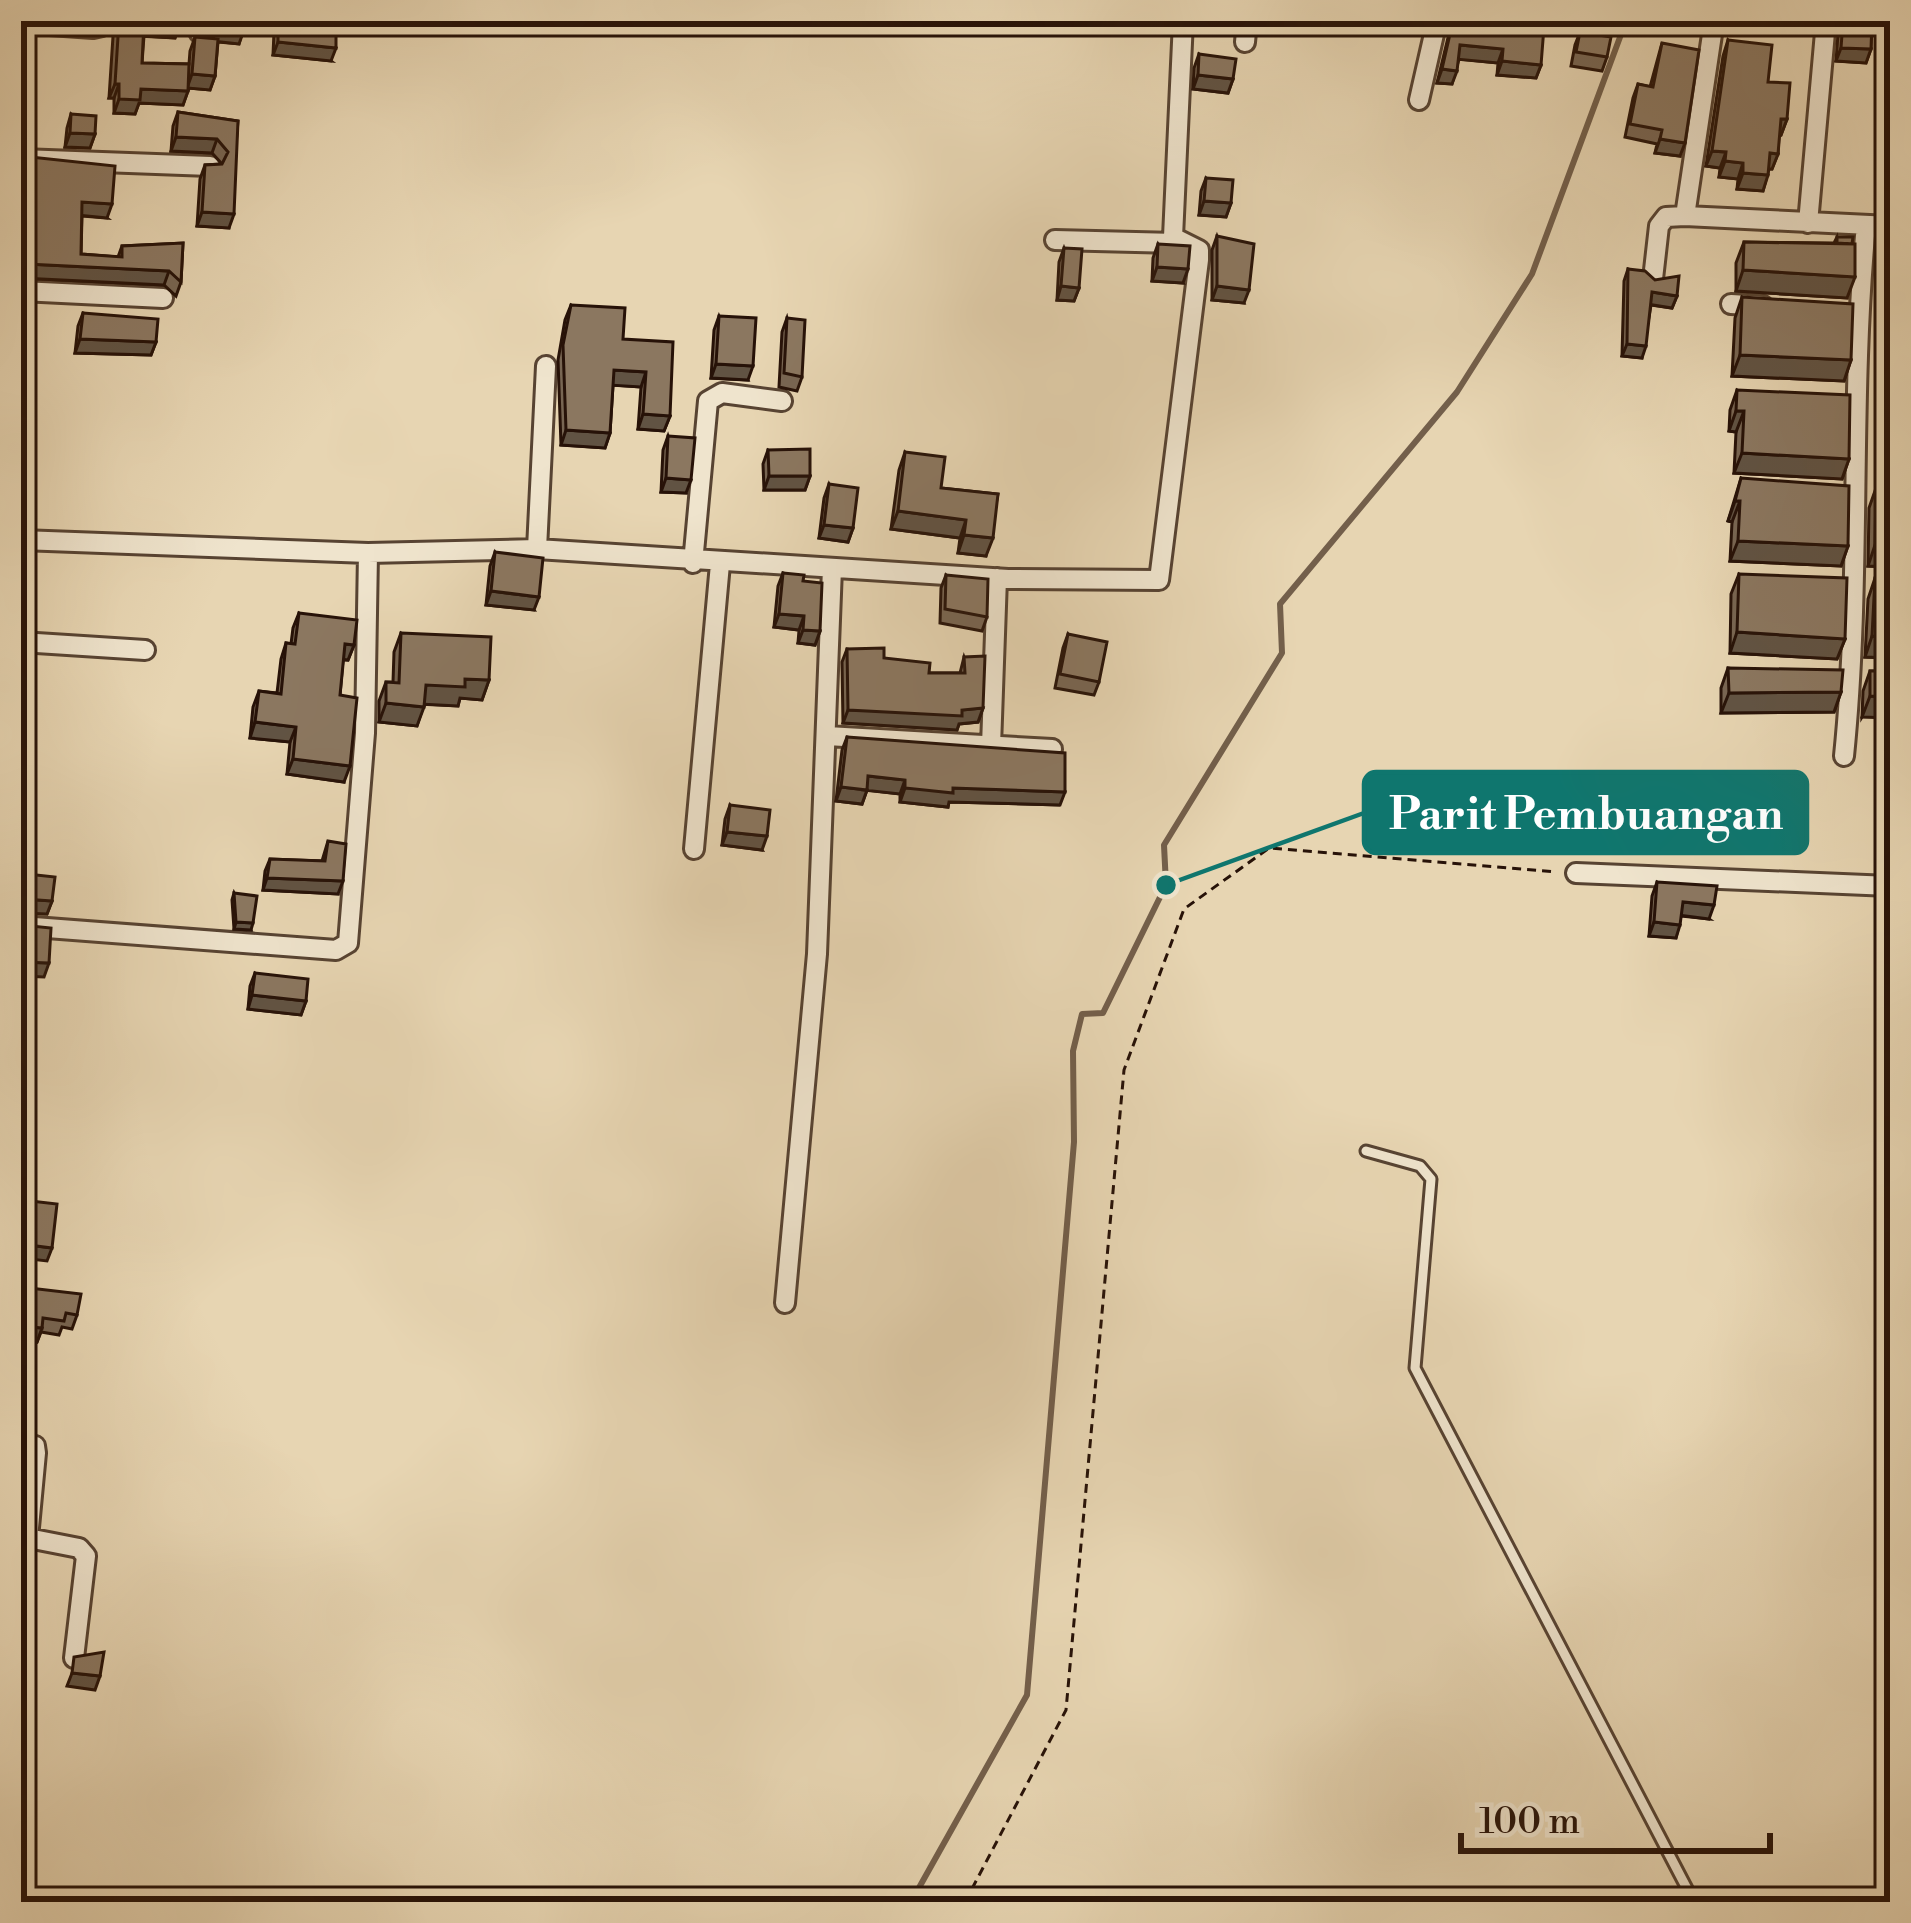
<svg xmlns="http://www.w3.org/2000/svg" width="1911" height="1923" viewBox="0 0 1911 1923" font-family="'Libre Bodoni',serif">
  <rect width="100%" height="100%" fill="#e7d5b2"/>
  <filter id="stains"><feTurbulence type="fractalNoise" baseFrequency=".00167" numOctaves="4"/><feColorMatrix values="0 0 0 0 .2 0 0 0 0 .09 0 0 0 0 .02 0 0 0 .5 -.17"/></filter>
  <radialGradient id="worn" r=".72"><stop offset=".6" stop-color="#630" stop-opacity="0"/><stop offset="1" stop-color="#630" stop-opacity=".3"/></radialGradient>
  <g fill="none" stroke-linecap="round" stroke-linejoin="round">
    <path stroke="#735f4b" stroke-width="6" d="M911,1902L1027,1695L1074,1142L1073,1051L1082,1014L1103,1013L1166,885L1164,845L1282,653L1280,604L1457,392L1532,274L1626,21"/>
    <defs>
      <path id="service" d="M1366,1151L1420,1166L1431,1179L1415,1368L1694,1902"/>
      <path id="minor" d="M21,23L93,28L102,26V21
        M199,32L200,21
        M1245,42L1247,21
        M1419,100L1437,21
        M21,159L210,166
        M1685,216L1890,226
        M1808,223L1826,21
        M1055,240L1176,243
        M1653,279L1659,226L1666,217L1685,216L1714,21
        M21,291L163,298
        M1731,304L1763,306
        M21,540L368,553L537,549L1008,579L1159,580L1199,260V250L1173,237L1183,21
        M537,549L546,366
        M693,563L708,401L722,393L782,401
        M21,642L145,650
        M827,736L1052,749
        M991,746L997,578
        M1844,756C1862,579 1849,402 1866,225
        M694,849L720,564
        M1576,873L1890,886
        M21,926L336,950L348,943L365,733L368,553
        M785,1303L817,954L832,568
        M21,1444L35,1446L36,1453L28,1538L79,1548L86,1556L74,1658"/>
    </defs>
    <use href="#service" stroke="#574332" stroke-width="15"/>
    <use href="#minor" stroke="#574332" stroke-width="24"/>
    <path stroke="#271208" stroke-width="3" stroke-dasharray="9 6" stroke-linecap="butt" d="M965,1902L1066,1710L1124,1070L1184,909L1269,848L1556,872"/>
    <use href="#service" stroke="#efe4cd" stroke-width="9"/>
    <use href="#minor" stroke="#efe4cd" stroke-width="18"/>
  </g>
  <path fill="#786653" stroke="#271208" stroke-width="3" d="M114,21H180L175,38L144,36L142,63L189,64L190,51L195,37L212,38L213,21H245L239,44L218,42L215,76L210,90L189,88L183,105L139,103L135,114L114,113V98H109Z
    M278,21L331,61L273,55L274,32Z
    M1452,21L1503,24L1541,65L1536,78L1497,75L1498,63L1459,59L1452,84L1437,83Z
    M1839,21H1872L1871,49L1866,63L1836,61Z
    M1580,32L1607,57L1602,71L1571,66L1575,45Z
    M1728,40L1768,82L1787,119L1781,135H1779L1778,154L1772,169H1769L1763,191L1737,189L1738,179L1719,177L1720,168L1706,166L1723,56Z
    M1662,43L1680,156L1655,153L1657,144L1625,137L1633,98L1638,84L1650,87Z
    M1199,54L1233,79L1228,93L1193,89L1194,68Z
    M178,112L238,121L229,228L197,226L200,179L205,165L222,164L212,153L171,151L173,126Z
    M71,114L95,134L90,148L65,147L67,128Z
    M21,156L107,218L82,216L81,254L118,257L122,246L183,243L181,282L176,296L164,285L21,278Z
    M1206,178L1231,203L1226,217L1199,215L1201,191Z
    M1217,236L1244,303L1212,300V250Z
    M1837,237L1847,298L1736,291V263L1744,242L1834,243Z
    M1158,244L1183,283L1152,281L1153,258Z
    M1064,248L1079,288L1074,301L1057,300L1059,262Z
    M1628,269L1655,280L1677,296L1672,308L1651,305L1642,358L1622,356L1624,281Z
    M1742,297L1851,360L1844,381L1732,376L1735,318Z
    M571,305L623,339L670,416L664,431L638,429L641,387L613,385L610,433L605,448L561,445L558,360L565,320Z
    M83,313L156,342L151,355L75,353L78,326Z
    M719,316L748,380L711,378L714,330Z
    M787,318L802,377L797,391L779,387L782,332Z
    M1737,390L1849,459L1842,479L1734,473L1736,432L1729,431L1730,410Z
    M668,436L686,493L661,492L663,450Z
    M768,450L810,476L805,490H764L763,464Z
    M905,452L941,488L998,494L986,556L958,553L960,538L891,529L899,470Z
    M1741,478L1848,546L1841,566L1730,561L1732,522L1728,521Z
    M829,484L853,528L848,542L819,538L824,498Z
    M1876,488H1890V567L1868,566L1869,508Z
    M495,552L534,610L486,605L490,566Z
    M783,573L803,581L820,631L815,645L798,643L799,630L774,627L778,586Z
    M1739,574L1845,639L1837,659L1730,653L1731,594Z
    M946,575L987,617L982,631L940,623L941,588Z
    M1875,578L1890,579V658L1865,657L1868,599Z
    M299,613L354,645L348,660H343L340,695L344,782L287,774L290,742L250,738L253,707L259,691L277,693L281,659L286,643L291,644L293,628Z
    M401,633L489,680L482,700L460,698L458,706L424,704L417,726L379,722V701L386,682H393L394,652Z
    M1068,634L1099,682L1094,695L1055,688L1063,648Z
    M847,649L884,658L929,673H960L964,657L983,708L978,722L959,724L957,730L843,723L842,662Z
    M1728,668L1841,692L1834,712L1721,713V688Z
    M1870,671H1890L1862,717L1863,691Z
    M847,737L1060,805L949,802L948,807L900,802V794L867,790L862,804L836,801L842,750Z
    M730,805L762,850L722,845L725,819Z
    M328,841L338,894L263,890L265,871L270,859L322,861Z
    M27,874L52,901L47,914L21,913L22,887Z
    M1657,882L1709,919L1681,916L1676,938L1649,936L1652,896Z
    M234,893L251,930L234,929L232,900Z
    M255,973L306,1001L301,1015L248,1009L250,986Z
    M21,1287L77,1315L72,1329L62,1327L59,1335L41,1332L37,1342L21,1340Z"/>
  <path fill="#615343" stroke="#271208" stroke-width="3" d="M1773,21H1814L1812,26L1773,23Z
    M144,22L180,24L175,38L139,36Z
    M217,28L244,30L239,44L212,41Z
    M278,42L336,48L331,61L273,55Z
    M1460,45L1503,49L1498,63L1455,59Z
    M1841,48L1871,49L1866,63L1836,61Z
    M1502,61L1541,65L1536,78L1497,75Z
    M1442,69L1457,71L1452,84L1437,83Z
    M192,74L215,76L210,90L187,88Z
    M1198,75L1233,79L1228,93L1193,89Z
    M115,84H119L114,98H109Z
    M141,89L188,91L183,105L139,103L135,114L114,113L119,99Z
    M1781,119H1787L1781,135L1775,134Z
    M32,132L27,146L21,148V137Z
    M70,133L95,134L90,148L65,147Z
    M176,137L217,139L212,153L171,151Z
    M1660,139L1685,143L1680,156L1655,153Z
    M1712,151L1726,152L1720,168L1706,166Z
    M1770,153L1778,154L1772,169H1765Z
    M1725,161L1743,163L1738,179L1719,177Z
    M1743,173L1768,175L1763,191L1737,189Z
    M1204,201L1231,203L1226,217L1199,215Z
    M82,202L112,204L107,218L77,215Z
    M202,212L234,214L229,228L197,226Z
    M27,264L169,271L164,285L21,278V269Z
    M1157,267L1188,269L1183,283L1152,281Z
    M1743,270L1855,277L1847,298L1736,291Z
    M1061,286L1079,288L1074,301L1057,300Z
    M1217,286L1249,290L1244,303L1212,300Z
    M1652,292L1677,296L1672,308L1647,304Z
    M80,339L156,342L151,355L75,353Z
    M1627,344L1646,346L1642,358L1622,356Z
    M1740,355L1851,360L1844,381L1732,376Z
    M716,364L753,366L748,380L711,378Z
    M614,370L646,372L641,387L608,385Z
    M1736,411H1744L1736,432L1729,431Z
    M643,414L670,416L664,431L638,429Z
    M566,430L610,433L605,448L561,445Z
    M1742,453L1849,459L1842,479L1734,473Z
    M769,476H810L805,490H764Z
    M666,478L691,480L686,493L661,492Z
    M1735,501H1740L1732,522L1728,521Z
    M898,511L966,520L960,538L891,529Z
    M824,525L853,528L848,542L819,538Z
    M964,535L993,538L986,556L958,553Z
    M1738,541L1848,546L1841,566L1730,561Z
    M1875,545L1890,546V567L1868,566Z
    M491,591L539,597L534,610L486,605Z
    M779,614L804,616L799,630L774,627Z
    M803,630L820,631L815,645L798,643Z
    M1737,632L1845,639L1837,659L1730,653Z
    M1872,636L1890,637V658L1865,657Z
    M345,644L354,645L348,660L340,659Z
    M465,679L489,680L482,700L460,698L458,706L419,704L426,685Z
    M1841,692L1834,712L1721,713L1729,693Z
    M1870,696L1890,697V718L1862,717Z
    M386,703L424,707L417,726L379,722Z
    M983,708L978,722L959,724L957,730L843,723L848,710H962Z
    M255,722L296,727L290,742L250,738Z
    M293,759L350,766L344,782L287,774Z
    M868,776L905,780L900,794L863,790Z
    M841,787L867,790L862,804L836,801Z
    M905,788H953L1065,792L1060,805L949,802L948,807L900,802Z
    M727,832L767,836L762,850L722,845Z
    M267,878L343,881L338,894L263,890Z
    M24,899L52,901L47,914L21,913Z
    M1683,902L1714,905L1709,919L1678,915Z
    M236,922L253,923L251,930L234,929Z
    M1654,922L1680,925L1676,938L1649,936Z
    M21,962L49,963L44,977L21,976Z
    M252,995L306,1001L301,1015L248,1009Z
    M21,1244L52,1248L47,1261L21,1258Z
    M21,1326L42,1328L37,1342L21,1340Z
    M72,1673L100,1676L95,1690L67,1686Z"/>
  <path fill="#8b7760" stroke="#271208" stroke-width="3" d="M119,21H180V24L144,22L142,63L189,64L188,91L141,89L140,100L119,99V84H115Z
    M217,21H245L244,30L217,28Z
    M278,21H336V48L278,42Z
    M1453,21H1503V24L1544,27L1541,65L1502,61L1503,49L1460,45L1457,71L1442,69Z
    M1843,21H1872L1871,49L1841,48Z
    M1580,32L1611,37L1607,57L1576,52Z
    M195,37L218,39L215,76L192,74Z
    M1728,40L1772,45L1768,82L1790,83L1787,119H1781L1778,154L1770,153L1768,175L1743,173V163L1725,161L1726,152L1712,151Z
    M1662,43L1699,50L1685,143L1660,139L1662,130L1630,124L1638,84L1653,87Z
    M1199,54L1236,59L1233,79L1198,75Z
    M21,104L34,105L32,132L21,137Z
    M178,112L238,121L234,214L202,212L205,165L222,164L228,152L217,139L176,137Z
    M71,114L96,116L95,134L70,133Z
    M21,156L115,166L112,204L82,202L81,254L122,257V246L183,243L181,282L169,271L27,264L21,269Z
    M1206,178L1233,180L1231,203L1204,201Z
    M1217,236L1254,244L1249,290L1217,286Z
    M1837,237H1853L1852,244L1837,243Z
    M1744,242L1855,244V277L1743,270Z
    M1158,244L1190,246L1188,269L1157,267Z
    M1064,248L1082,249L1079,288L1061,286Z
    M1628,269L1645,271L1655,280L1679,276L1677,296L1652,292L1646,346L1627,344Z
    M1742,297L1853,304L1851,360L1740,355Z
    M571,305L625,308L623,339L673,342L670,416L643,414L646,372L614,370L610,433L566,430L563,345Z
    M83,313L158,319L156,342L80,339Z
    M719,316L756,318L753,366L716,364Z
    M787,318L805,320L802,377L784,373Z
    M1737,390L1850,395L1849,459L1742,453L1744,411H1736Z
    M668,436L695,438L691,480L666,478Z
    M810,449V476H769L768,450Z
    M905,452L945,457L941,488L998,494L993,538L964,535L966,520L898,511Z
    M1741,478L1849,486L1848,546L1738,541L1740,501H1735Z
    M829,484L858,488L853,528L824,525Z
    M1876,488H1890V546L1875,545Z
    M21,541H25L24,559H21Z
    M495,552L543,558L539,597L491,591Z
    M783,573L804,575L803,581L822,583L820,631L803,630L804,616L779,614Z
    M1739,574L1847,578L1845,639L1737,632Z
    M946,575L988,579L987,617L945,609Z
    M1875,578L1890,579V637L1872,636Z
    M299,613L357,620L354,645L345,644L340,695L357,698L350,766L293,759L296,727L255,722L259,691L281,694L286,643L295,644Z
    M401,633L491,637L489,680L465,679V687L426,685L424,707L386,703V682L399,683Z
    M1068,634L1107,642L1099,682L1060,674Z
    M884,648V658L930,663L929,673H965L964,657L985,656L983,708L962,710V716L848,710L847,649Z
    M1728,668L1843,670L1841,692L1729,693Z
    M1870,671H1890V697L1870,696Z
    M847,737L1065,753V792L953,788V793L905,788V780L868,776L867,790L841,787Z
    M730,805L770,810L767,836L727,832Z
    M328,841L346,844L343,881L267,878L270,859L325,861Z
    M27,874L55,877L52,901L24,899Z
    M1657,882L1717,886L1714,905L1683,902L1680,925L1654,922Z
    M234,893L257,896L253,923L236,922Z
    M21,925L51,928L49,963L21,962Z
    M255,973L308,979L306,1001L252,995Z
    M22,1200L57,1204L52,1248L21,1244Z
    M21,1287L81,1294L77,1315L66,1313L64,1321L43,1318L42,1328L21,1326Z
    M104,1652L100,1676L72,1673L74,1657Z"/>
  <path fill="none" stroke="#0f766e" stroke-width="4.5" d="M1166 885L1364 813"/>
  <circle fill="#0f766e" stroke="#efe4cd" stroke-width="4.5" cx="1166" cy="885" r="12"/>
  <rect fill="#0f766e" stroke="#0f766e" stroke-width="4.5" x="1364" y="772" width="443" height="81" rx="12"/>
  <g font-size="45" text-anchor="middle" font-weight="bold" fill="#fff">
    <text x="1586" y="829">Parit Pembuangan</text>
  </g>
  <rect width="1911" height="1923" fill="none" stroke="#e7d5b2" stroke-width="72"/>
  <rect x="24" y="24" width="1863" height="1875" fill="none" stroke="#271208" stroke-width="6"/>
  <rect x="36" y="36" width="1839" height="1851" fill="none" stroke="#271208" stroke-width="3"/>
  <path d="M1461 1833v18h309v-18" fill="none" stroke="#271208" stroke-width="6"/>
  <text x="1479" y="1833" font-size="36" fill="#271208" stroke="#efe4cd" stroke-width="9" paint-order="stroke">100 m</text>
  <rect width="100%" height="100%" filter="url(#stains)"/>
  <rect width="100%" height="100%" fill="url(#worn)"/>
</svg>
